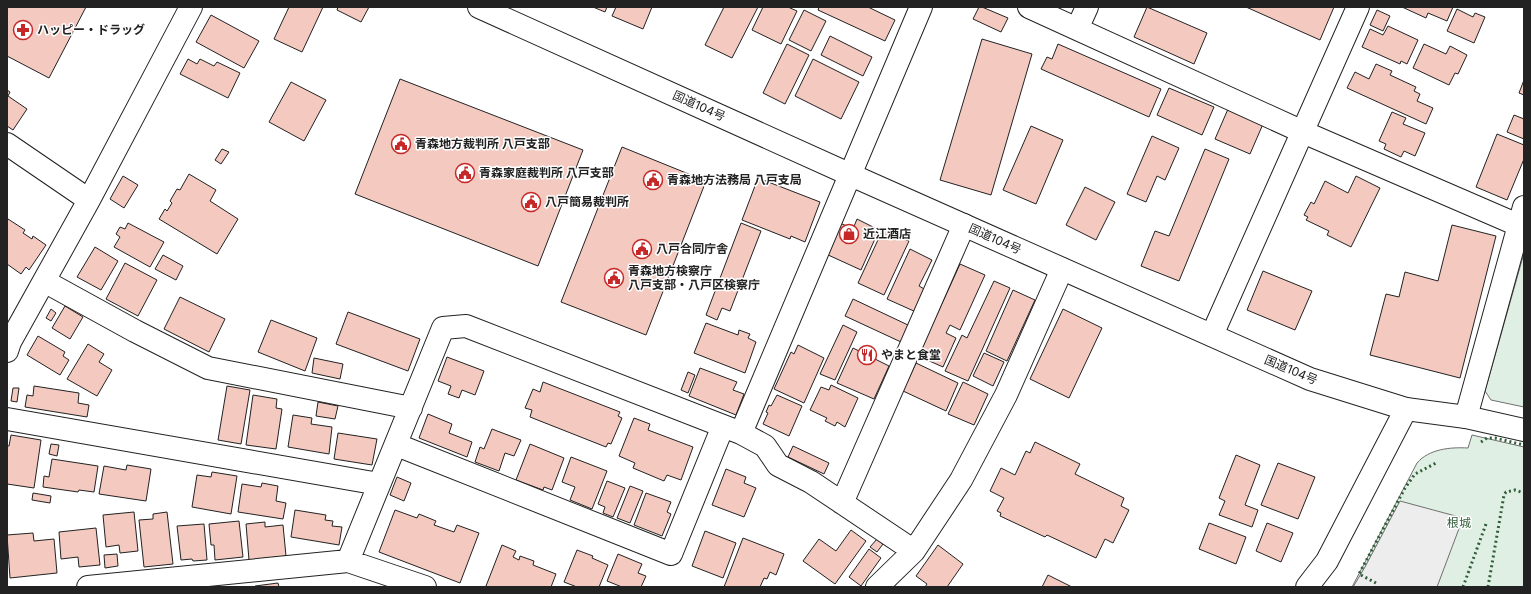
<svg xmlns="http://www.w3.org/2000/svg" width="1531" height="594" viewBox="0 0 1531 594" font-family="Inter,'Noto Sans JP',sans-serif">
  <rect width="100%" height="100%" fill="#fff"/>
  <path fill="#e0efe3" stroke="#6f6f6f" d="M1524,253V407L1491,400L1485,391Z
    M1472,435L1524,447V587H1352L1417,463C1429,449 1450,447 1468,448Z"/>
  <path fill="#ededed" stroke="#6f6f6f" d="M1400,501L1463,518L1437,587H1353L1365,567Z"/>
  <path fill="#f3c9c0" stroke="#222" d="M7,7H86L49,78L7,56Z
    M289,7H323L302,52L274,39Z
    M338,7H369L361,22L337,10Z
    M593,7H607L605,12Z
    M616,7H652L643,29L612,16Z
    M724,7H758L732,58L705,45Z
    M763,7H788L797,11L781,44L752,30Z
    M819,7H868L895,20L885,41L818,10Z
    M979,7H982L1008,18L1001,32L973,19Z
    M1147,7L1207,33L1194,64L1134,37Z
    M1246,7H1334L1320,40Z
    M1402,7H1453L1447,21L1428,13L1426,18Z
    M1457,9L1473,17L1475,13L1485,17L1474,43L1447,31Z
    M804,10L826,21L811,51L789,40Z
    M1377,10L1390,16L1383,31L1370,25Z
    M211,15L259,41L244,68L196,42Z
    M1388,26L1418,40L1407,64L1401,61L1400,64L1362,47L1370,29L1383,35Z
    M830,36L872,57L863,76L821,55Z
    M982,39L1032,54L991,195L940,180Z
    M787,44L809,55L785,104L763,93Z
    M1058,44L1161,89L1149,117L1041,69L1047,57L1052,59Z
    M1424,44L1446,54L1450,46L1467,55L1458,74L1455,73L1449,85L1413,68Z
    M188,59L197,64L200,59L214,66L217,62L240,73L228,98L180,74Z
    M813,59L859,82L841,119L795,96Z
    M1376,64L1392,71L1390,75L1416,87L1414,91L1420,94L1417,101L1433,108L1426,124L1347,88L1355,72L1369,79Z
    M400,79L583,150L538,266L355,194Z
    M1524,80V95L1519,93Z
    M291,82L326,100L304,141L269,122Z
    M1169,88L1214,107L1202,135L1157,115Z
    M7,90L10,92L8,96L27,109L13,130L7,126Z
    M1228,109L1263,124L1250,154L1215,139Z
    M1392,112L1406,118L1403,124L1425,133L1415,156L1404,151L1401,157L1384,149L1386,144L1379,141Z
    M1514,115L1524,119V139L1507,132Z
    M1031,126L1063,140L1036,204L1003,190Z
    M1497,134L1524,145V159L1507,200L1476,187Z
    M1152,136L1179,148L1165,180L1157,176L1146,202L1127,194Z
    M622,147L706,181L646,335L561,302Z
    M222,149L229,152L221,164L215,160Z
    M1205,149L1229,159L1179,281L1141,266L1155,231L1169,236Z
    M189,174L216,190L210,201L238,219L217,254L159,219L165,209L167,211L172,203L170,201L177,189L180,190Z
    M123,176L138,185L124,208L110,199Z
    M1356,176L1380,188L1351,247L1327,235L1329,231L1306,220L1308,217L1304,215L1311,202L1314,204L1325,181L1348,193Z
    M758,178L820,202L805,242L791,236L790,239L742,220Z
    M1085,187L1115,202L1096,240L1066,225Z
    M8,219L25,230L23,233L32,239L33,236L46,245L29,270L26,267L21,274L7,264V221Z
    M857,219L879,230L861,270L826,254L840,223L853,229Z
    M128,223L164,242L150,267L114,247L120,237L116,234L120,227L125,229Z
    M741,223L761,231L730,311L722,308L717,320L706,315Z
    M1452,225L1496,236L1460,378L1370,355L1386,294L1399,297L1405,272L1438,281Z
    M883,229L909,241L884,295L858,283Z
    M95,247L118,261L101,290L77,277Z
    M910,249L932,260L919,286L926,290L916,312L887,299Z
    M163,255L183,266L176,280L155,269Z
    M125,263L157,280L138,316L106,299Z
    M960,264L985,275L960,330L950,325L946,333L956,338L943,367L918,356Z
    M1263,271L1312,291L1295,330L1247,310Z
    M994,281L1010,288L968,381L945,371L962,335L967,338Z
    M1013,290L1035,300L1007,361L986,351Z
    M180,297L225,319L209,352L164,329Z
    M853,299L908,325L901,342L845,316Z
    M65,306L83,317L70,339L52,328Z
    M51,309L56,313L51,321L46,318Z
    M1063,309L1102,328L1069,398L1030,379Z
    M348,312L420,339L408,371L336,344Z
    M271,320L317,338L305,371L258,352Z
    M706,323L738,335L739,330L750,334L748,338L756,342L745,373L694,353Z
    M843,325L857,332L835,380L820,374Z
    M38,336L65,352L63,356L69,360L60,375L27,355Z
    M88,344L104,354L99,362L112,370L97,396L67,379Z
    M798,345L824,358L804,403L774,389L791,352L794,354Z
    M853,348L889,366L874,399L837,383Z
    M984,353L1004,362L993,386L973,376Z
    M447,357L484,371L475,395L462,390L459,398L448,394L451,386L438,381Z
    M314,358L343,364L340,379L312,373Z
    M916,363L958,383L946,411L903,391Z
    M700,368L737,382L733,390L744,394L736,415L689,396Z
    M688,372L695,375L688,393L681,390Z
    M543,382L620,412L618,416L622,418L611,444L608,443L606,447L530,417L532,410L525,408L533,389L540,392Z
    M963,382L988,394L974,425L948,414Z
    M831,385L858,398L845,427L837,422L835,426L825,421L827,418L810,410L821,387L829,390Z
    M34,386L79,393L78,403L89,405L87,417L25,407L27,395L33,396Z
    M227,386L250,390L241,444L218,440Z
    M13,388H19L17,402L11,401Z
    M253,395L277,399L276,408L282,409L276,449L246,445Z
    M777,395L802,406L789,436L763,424L768,413L766,412L769,405L771,406Z
    M318,402L338,406L335,419L316,416Z
    M428,414L452,424L449,433L472,442L467,457L419,438Z
    M293,415L312,418L311,424L332,427L329,454L288,447Z
    M634,418L650,424L648,430L693,447L681,480L667,475L664,481L633,468L635,463L619,456Z
    M492,429L521,440L514,456L505,453L499,471L475,462L480,447L484,449Z
    M338,433L377,439L372,465L334,459Z
    M11,435L41,440L34,488L7,484V446H9Z
    M1035,442L1080,464L1075,474L1124,498L1121,506L1129,510L1113,543L1105,539L1096,558L1047,535L1045,537L1000,516L1001,513L997,511L1004,498L990,491L1001,468L1015,475L1026,451L1030,453Z
    M51,444L59,445L57,456L49,454Z
    M530,444L564,458L552,490L544,487L543,490L516,480Z
    M793,446L829,463L824,474L788,457Z
    M1236,455L1260,465L1245,505L1258,510L1252,527L1219,515L1225,501L1219,498Z
    M571,457L607,471L592,509L570,500L575,487L562,482Z
    M52,459L98,466L94,492L79,490L78,492L43,487L44,476L49,477Z
    M1278,463L1315,477L1298,519L1261,505Z
    M127,465L151,469L146,501L99,494L104,466L126,470Z
    M726,469L746,477L744,483L756,488L744,517L712,505Z
    M212,472L237,476L231,514L192,507L197,475L211,477Z
    M397,477L411,483L404,501L390,495Z
    M607,481L625,488L613,517L603,513L605,507L598,504Z
    M262,483L278,486L276,501L286,503L283,519L238,512L242,484L261,487Z
    M630,486L643,491L630,523L617,518Z
    M33,493L51,496L50,503L32,500Z
    M646,493L671,502L667,512L671,514L662,536L634,525Z
    M295,510L326,515L325,520L333,521L332,526L342,527L339,545L291,537Z
    M395,510L417,518L419,514L436,521L434,525L454,532L457,525L479,533L460,583L379,552Z
    M134,512L138,551L120,553L119,545L106,547L103,515Z
    M167,512L173,564L144,567L139,520L153,519V514Z
    M239,521L243,557L215,560L214,545H211L209,524Z
    M265,522V527L283,525L286,556L249,560L246,524Z
    M1209,523L1246,537L1236,564L1199,549Z
    M1267,523L1293,533L1281,562L1256,551Z
    M204,524L207,560L193,561L192,559L181,560L177,526Z
    M96,528L100,565L79,567L78,557L61,559L59,532Z
    M851,530L866,541L835,584L803,561L819,539L836,551Z
    M705,531L736,543L723,578L692,566Z
    M33,533L34,541L54,539L57,573L10,578L7,535Z
    M743,538L784,554L776,575L770,572L767,579L764,578L760,587H724Z
    M877,539L883,544L877,552L870,547Z
    M502,545L516,551L513,557L519,560L520,556L534,561L533,565L556,574L551,587H489L486,586Z
    M938,545L963,564L947,587H925L927,584L916,576Z
    M869,549L881,558L861,586L849,577Z
    M577,550L593,556L592,558L608,565L599,587H577L564,582Z
    M117,554L118,566L105,568L104,555Z
    M618,554L642,564L638,573L646,576L641,587H622L607,581Z
    M1048,575L1072,587H1042Z
    M278,583L279,587H255V586Z"/>
  <g fill="none" stroke-linecap="round" stroke-linejoin="round">
    <defs>
      <path id="minor" d="M1029,7L1303,132L1518,225
        M1077,29L1087,7
        M7,144L89,200
        M44,281L135,331L208,368L411,408
        M7,351L10,342L89,200L191,7
        M1466,417L1524,207
        M7,419L379,484
        M741,433L921,7
        M397,445L671,554L723,426
        M842,503L964,225
        M348,561L443,328L466,326L741,433L765,446L778,465L811,482L914,551
        M88,587L348,561L425,587
        M877,587L914,551L961,480L1006,395L1062,269"/>
      <path id="tertiary" d="M1212,335L1358,7
        M1307,587L1327,561L1406,409"/>
      <path id="trunk" d="M479,7L851,175L1310,379L1406,409L1466,417L1524,430"/>
    </defs>
    <use href="#minor" stroke="#222" stroke-width="24"/>
    <use href="#tertiary" stroke="#222" stroke-width="24"/>
    <use href="#trunk" stroke="#222" stroke-width="24"/>
    <use href="#minor" stroke="#fff" stroke-width="22"/>
    <use href="#tertiary" stroke="#fff" stroke-width="22"/>
    <use href="#trunk" stroke="#fff" stroke-width="22"/>
    <path stroke="#2f5e38" stroke-width="3" stroke-dasharray="2 3" stroke-linecap="butt" d="M1481,442L1487,438H1495L1524,445
      M1376,583L1359,574L1405,488L1415,474L1436,463
      M1463,587L1486,524
      M1488,587L1504,495L1506,492L1515,490L1524,493"/>
  </g>
  <defs>
    <symbol id="pharmacy-ring" viewBox="-11 -11 22 22"><circle r="9.5" fill="#fff" stroke="#c62828" stroke-width="1.5"/><path d="M-2-6h4v4h4v4h-4v4h-4v-4h-4v-4h4Z" fill="#c62828"/></symbol>
    <symbol id="civic-ring" viewBox="-11 -11 22 22"><circle r="9.5" fill="#fff" stroke="#c62828" stroke-width="1.5"/><path d="M-.6-6.5H3V-4.5H.6V-3L4-1V1h2V6H-6V1h2V-1L-.6-3ZM-1.2 2.5V6h2.4V2.5Z" fill="#c62828"/></symbol>
    <symbol id="shop-ring" viewBox="-11 -11 22 22"><circle r="9.5" fill="#fff" stroke="#c62828" stroke-width="1.5"/><path d="M-5-2.5h2.3a2.7 3.5 0 0 1 5.4 0H5L5.5 6h-11ZM-1.5-2.5h3a1.5 2.3 0 0 0-3 0Z" fill="#c62828"/></symbol>
    <symbol id="restaurant-ring" viewBox="-11 -11 22 22"><circle r="9.5" fill="#fff" stroke="#c62828" stroke-width="1.5"/><path d="M-5-6h1v4h1v-4h1v4h1v-4h1v5L-1.5 .5V6h-2V.5L-5-1ZM5-6V6H3V1.5H1.5Q1.5-4 5-6Z" fill="#c62828"/></symbol>
  </defs>
  <g fill-rule="evenodd">
    <use href="#pharmacy-ring" x="12" y="19" width="22" height="22"/>
    <use href="#civic-ring" x="390" y="133" width="22" height="22"/>
    <use href="#civic-ring" x="454" y="162" width="22" height="22"/>
    <use href="#civic-ring" x="642" y="169" width="22" height="22"/>
    <use href="#civic-ring" x="520" y="191" width="22" height="22"/>
    <use href="#shop-ring" x="838" y="223" width="22" height="22"/>
    <use href="#civic-ring" x="631" y="238" width="22" height="22"/>
    <use href="#civic-ring" x="603" y="267" width="22" height="22"/>
    <use href="#restaurant-ring" x="856" y="344" width="22" height="22"/>
  </g>
  <g text-anchor="middle" stroke-width="3" stroke-linejoin="round" paint-order="stroke">
    <g font-size="12" font-weight="bold" fill="#222" stroke="#fff" text-anchor="start">
      <text x="37" y="34">ハッピー・ドラッグ</text>
      <text x="415" y="148">青森地方裁判所 八戸支部</text>
      <text x="479" y="177">青森家庭裁判所 八戸支部</text>
      <text x="667" y="184">青森地方法務局 八戸支局</text>
      <text x="545" y="206">八戸簡易裁判所</text>
      <text x="863" y="238">近江酒店</text>
      <text x="656" y="253">八戸合同庁舎</text>
      <text x="628" y="275">青森地方検察庁<tspan x="628" dy="14">八戸支部・八戸区検察庁</tspan></text>
      <text x="881" y="359">やまと食堂</text>
    </g>
    <g font-size="12" fill="#222" stroke="#fff">
      <text transform="translate(699 106) rotate(24)" y="4">国道104号</text>
      <text transform="translate(995 239) rotate(24)" y="4">国道104号</text>
      <text transform="translate(1291 370) rotate(23)" y="4">国道104号</text>
    </g>
    <g font-size="12" fill="#2f5e38" stroke="#fff">
      <text x="1459" y="527">根城</text>
    </g>
  </g>
  <rect width="1531" height="594" fill="none" stroke="#222222" stroke-width="16"/>
</svg>
